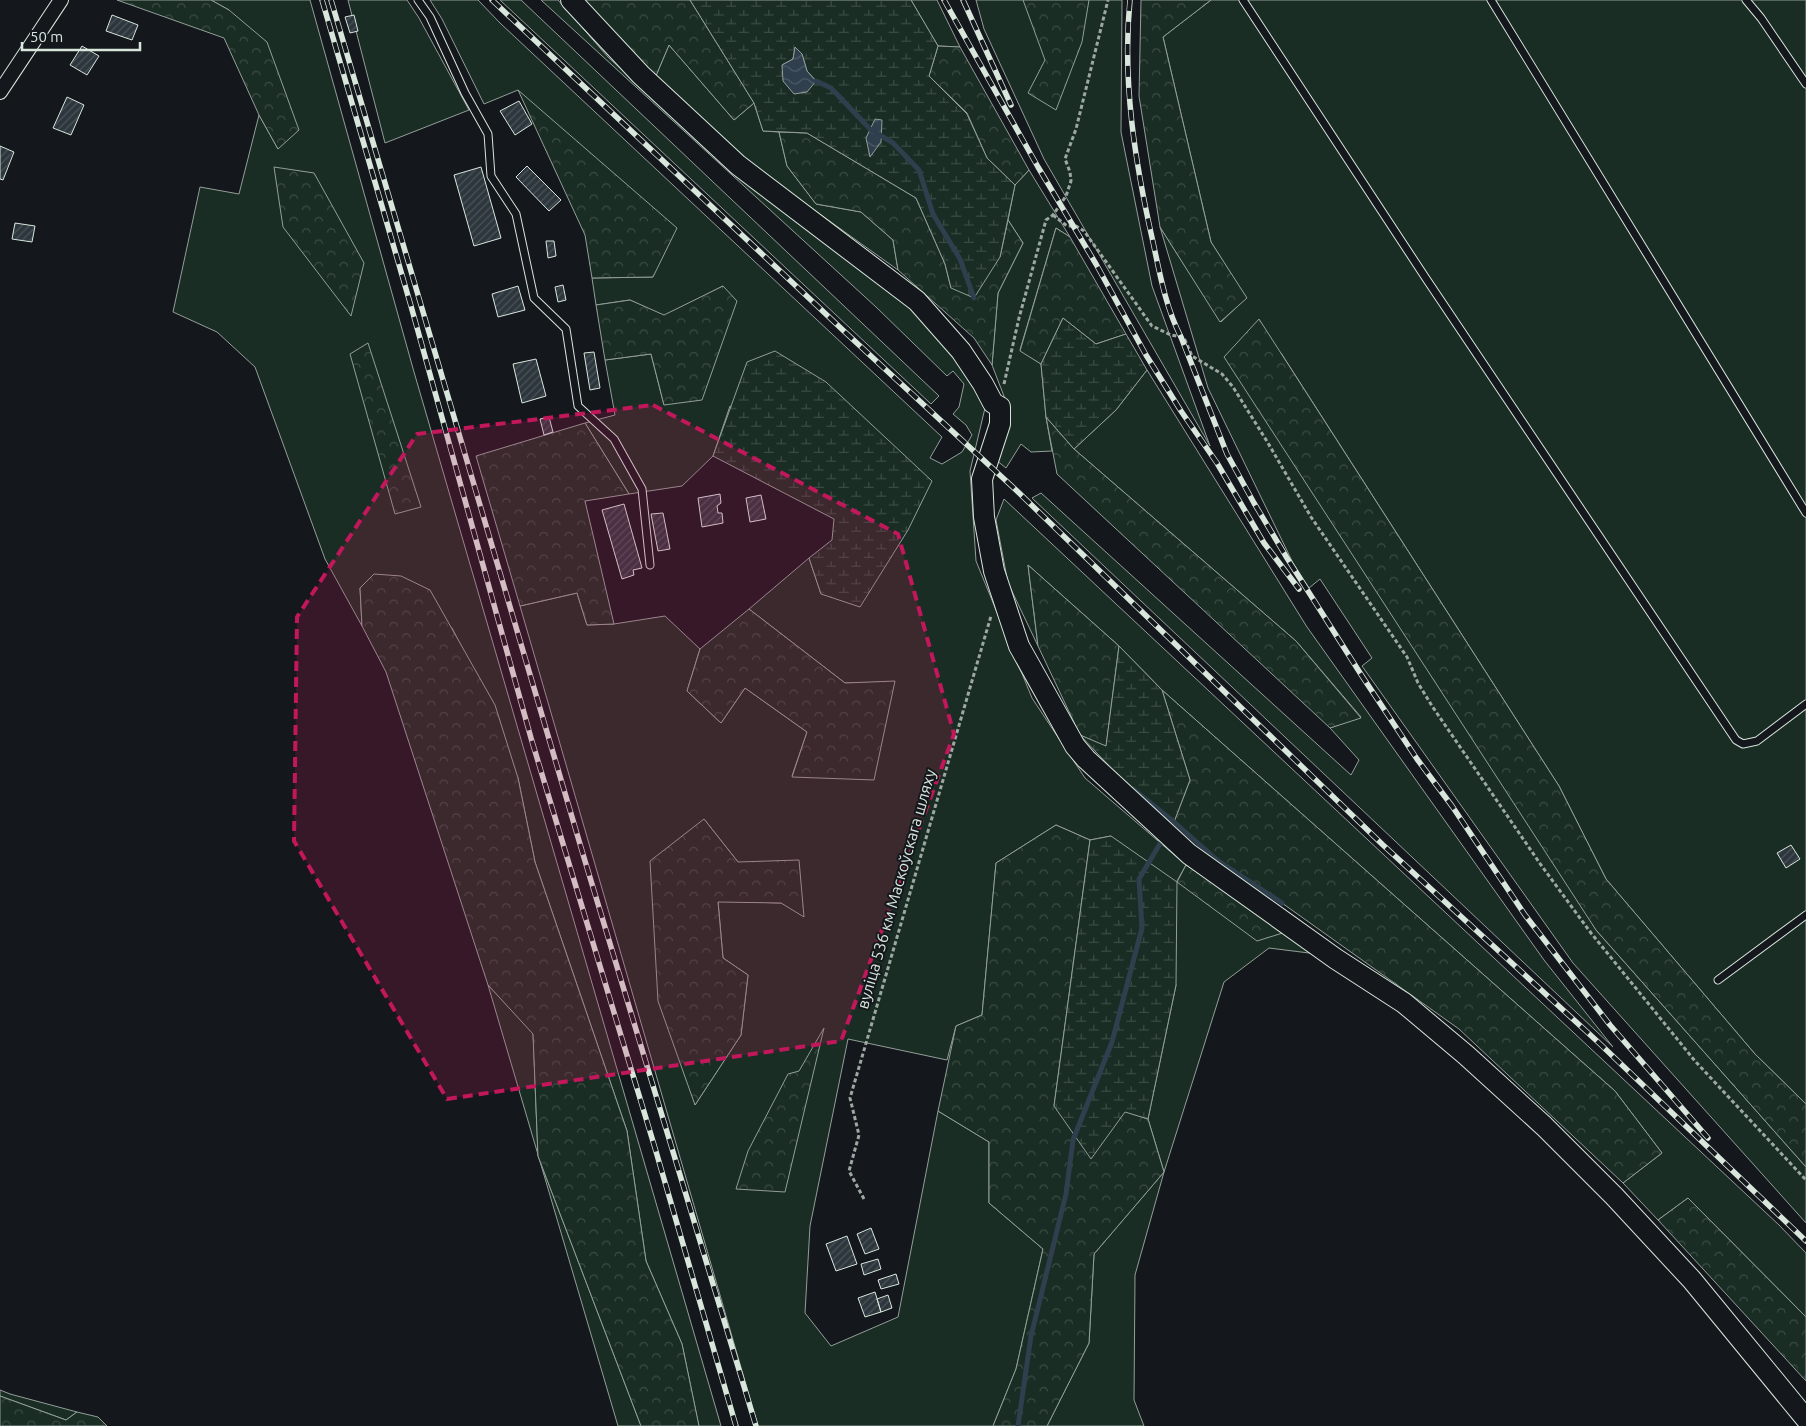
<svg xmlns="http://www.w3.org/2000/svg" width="1806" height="1426" viewBox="0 0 1806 1426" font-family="Ubuntu,sans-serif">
  <defs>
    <pattern id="forest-crowns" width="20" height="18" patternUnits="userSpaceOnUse" patternTransform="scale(1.25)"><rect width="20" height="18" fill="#1a2d24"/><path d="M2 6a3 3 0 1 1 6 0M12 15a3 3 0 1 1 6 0" fill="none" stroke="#3b4b43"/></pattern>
    <pattern id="wetland-marsh" width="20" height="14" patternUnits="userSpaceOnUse" patternTransform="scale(1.25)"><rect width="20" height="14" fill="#1a2d24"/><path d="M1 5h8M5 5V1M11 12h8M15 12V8" fill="none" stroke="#3b4b43"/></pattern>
    <pattern id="water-waves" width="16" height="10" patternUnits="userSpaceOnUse" patternTransform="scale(1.25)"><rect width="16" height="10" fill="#2f3f4d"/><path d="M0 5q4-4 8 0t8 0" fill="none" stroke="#4c5b66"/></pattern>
    <pattern id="building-hatch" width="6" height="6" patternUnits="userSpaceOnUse" patternTransform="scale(1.25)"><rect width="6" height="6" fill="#2c363c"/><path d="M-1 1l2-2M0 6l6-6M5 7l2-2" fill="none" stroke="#4a5358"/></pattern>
  </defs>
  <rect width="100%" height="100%" fill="#14181c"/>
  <path fill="#1a2d24" stroke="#939e99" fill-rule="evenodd" d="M211,0H310L414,372L721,1426H699L698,1422L682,1344L646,1261L627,1131L535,862L518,778L465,654L452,628L360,588L362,626L325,559L255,367L217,332L173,312L200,187L239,194L259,115L278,149L229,10Z
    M348,0H407L419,18L469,110L385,143Z
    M430,0H478L500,23L942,437L930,458L942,464L962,452L972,435L966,425L953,414L959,407L964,384L953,371L947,376L876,307L541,0H558L608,57L739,177L897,295L957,356L985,408L970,471L976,561L1032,698L1085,778L1186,865L1177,881L1286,932L1317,954L1269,948L1224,982L1164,1172L1135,1275L1134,1400L1144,1426H1047L1089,1343L1094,1254L1164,1172L1148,1119L1176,985L1111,836L1090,840L1056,825L996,863L982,1015L956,1026L947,1060L848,1039L810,1226L805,1313L831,1346L898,1317L938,1111L989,1142V1203L1043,1249L1016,1369L993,1426H758L520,606L577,593L587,625L614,624L665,616L700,649L687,691L721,723L745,688L807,732L792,776L894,682L845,683L749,609L809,558L821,594L908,530L730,406L713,456L682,486L629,494L585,423L615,415L605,360L651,354L664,405L723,286L664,316L630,300L596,305L592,278L653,277L518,90L484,104L442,19ZM704,819L738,862L781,903L718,901L723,958L748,975L741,1035L695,1105Z
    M500,0H521L939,396L931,404Z
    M911,0H937L960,47L938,46Z
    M976,0H1122L1121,132L1152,286L1210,446L1044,159L984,29Z
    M1211,0H1806V1104L1755,1054L1606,879L1559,786L1281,353L1596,930L1806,1167V1223L1573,963L1362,666L1372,658L1320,579L1309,588L1293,563L1208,388L1160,227L1221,322L1246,298L1211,242L1163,37Z
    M669,45L734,120L754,103L763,131L779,132L787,166L816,204L861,212L893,240L898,270L733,152L655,78Z
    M1029,170L1070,237L1056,228L1020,350L1041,364L1046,417L1052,451L1031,452L1021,444L1006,468L996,460L1007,404L992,365L998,293L1023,243L1008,220L1015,185Z
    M1147,370L1307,627L1544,960L1613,1047L1032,498L1041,493L1351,775L1359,760L1330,728L1361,717L1296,641L1074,449L1116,410Z
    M1004,499L1779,1225L1806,1253V1317L1688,1198L1658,1220L1623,1183L1662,1153L1615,1091L1162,690L1119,646L1028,565L1038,646L1008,583L996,520Z
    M488,985L533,1033L538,1156L641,1426H618Z
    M0,1390L10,1394L77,1412L66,1420L0,1396Z"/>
  <path fill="url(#forest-crowns)" stroke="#939e99" d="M117,0H211L229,10L267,42L299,130L278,149L259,115L224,38Z
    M582,0H690L754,103L734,120L669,45L655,78Z
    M1023,0H1089L1082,42L1056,110L1028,93L1045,60Z
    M1141,0H1211L1163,37L1211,242L1247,298L1220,322L1160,227L1139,96Z
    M938,46L960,47L1029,170L1015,185L987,158L967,113L929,76Z
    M518,90L677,228L653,277L592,278L585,235Z
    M779,132L807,133L916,198L945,264L951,288L1000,257L1008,220L1023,243L998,293L992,365L974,338L898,270L893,240L861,212L816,204L787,166Z
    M274,167L314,173L364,263L351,316L283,227Z
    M1056,228L1070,237L1126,334L1096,344L1063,318L1041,364L1020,351Z
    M723,286L737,301L702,400L664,405L651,354L605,360L596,305L630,300L664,315Z
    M1259,319L1559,786L1606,879L1755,1054L1806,1104V1167L1596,930L1224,357Z
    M368,343L421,507L395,514L350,354Z
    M1046,417L1074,449L1296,641L1361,718L1330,728L1057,474Z
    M585,423L629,494L585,501L614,624L587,625L577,593L520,606L476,456Z
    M1028,565L1119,646L1106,747L1080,735L1038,646Z
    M374,574L401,576L430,590L495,705L518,778L535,862L627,1131L646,1261L682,1344L699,1426H641L538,1156L533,1034L488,985L386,672L362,626L360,588Z
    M749,609L845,683L895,681L874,780L792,777L807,732L745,688L721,723L687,691L700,649Z
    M1162,690L1615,1091L1662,1153L1623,1183L1459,1029L1282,903L1217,860L1174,822L1190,780Z
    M704,819L738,862L799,860L804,917L781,903L718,902L723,958L748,975L741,1035L695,1105L658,1001L650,861Z
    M1056,825L1090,840L1054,1106L1125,1111L1148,1119L1164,1172L1094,1254L1089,1343L1047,1426H993L1016,1369L1043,1249L989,1203V1142L938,1111L956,1026L982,1015L996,863Z
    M1186,865L1286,932L1257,941L1177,882Z
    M824,1028L785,1192L736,1189L748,1151L788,1074L799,1071Z
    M1688,1198L1806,1317V1381L1658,1220Z
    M0,1396L66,1420L77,1412L98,1417L107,1426H0Z"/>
  <path fill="url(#wetland-marsh)" stroke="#939e99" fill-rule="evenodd" d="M690,0H911L938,46L929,76L967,114L987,158L1015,185L1000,257L974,298L951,288L945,264L916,198L807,133L763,131L754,103ZM795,48L802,54L807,71L816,81L782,65L793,59Z
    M1063,318L1096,344L1126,334L1147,370L1116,410L1074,449L1046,417L1041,364Z
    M775,351L826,382L932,481L908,530L860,607L821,594L809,558L832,540L834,519L713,456L747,362Z
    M1119,646L1162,690L1190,780L1174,822L1128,786L1080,735L1106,746Z
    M1111,836L1177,882L1176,985L1148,1119L1125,1112L1091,1159L1054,1106L1090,840Z"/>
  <path fill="url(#water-waves)" stroke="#939e99" d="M795,47L802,54L807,71L816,81L807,92L794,94L783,81L782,65L793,59Z
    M875,119L882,120L881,142L870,157L866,138Z"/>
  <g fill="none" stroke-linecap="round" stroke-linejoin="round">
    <path stroke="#2f3f4d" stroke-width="5" d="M816,81L831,88L870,129L893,143L919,170L933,214L960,259L974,298
      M1133,789L1174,822L1217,860L1282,903
      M1018,1426L1031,1336L1066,1194L1073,1140L1112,1042L1142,928L1139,879L1161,842"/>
  </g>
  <path fill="url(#building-hatch)" stroke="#d8e6dc" d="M112,15L138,25L132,40L106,31Z
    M354,15L358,31L350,33L345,17Z
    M82,46L99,56L87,75L70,65Z
    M67,97L84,105L71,135L53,128Z
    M519,101L532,124L515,135L500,111Z
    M0,146L14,152L3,180L0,179Z
    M527,166L561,200L549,211L516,177Z
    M481,167L501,238L474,246L454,175Z
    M15,223L35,226L32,242L12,239Z
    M546,241H554L556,256L548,258Z
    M563,285L566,300L558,302L555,287Z
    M518,286L525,310L498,317L492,294Z
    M594,352L600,388L590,390L584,353Z
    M536,359L546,396L522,403L513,364Z
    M549,417L553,432L544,435L540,419Z
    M720,494L721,503L717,506L718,513H722L723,523L702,527L698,498Z
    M761,495L766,519L750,522L746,498Z
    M624,504L642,568L633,570L634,575L622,579L602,510Z
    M663,513L670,549L658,551L651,514Z
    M1791,845L1800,859L1786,868L1777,853Z
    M871,1228L879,1249L865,1254L857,1234Z
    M847,1236L857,1264L836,1271L826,1244Z
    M878,1259L881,1269L864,1275L861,1264Z
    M896,1274L899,1284L881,1289L878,1280Z
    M875,1292L881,1312L865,1317L858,1298Z
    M888,1295L892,1308L881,1312L877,1299Z"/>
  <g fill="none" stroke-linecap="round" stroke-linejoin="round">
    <defs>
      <path id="lane" d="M418,0L430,17L465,93L488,134L491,176L516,214L534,298L566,329L578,406L614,439L642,489L650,565
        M1243,0L1425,277L1736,740L1743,744L1757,741L1806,704
        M1491,0L1806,513
        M1746,0L1761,18L1806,84
        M1718,980L1806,915"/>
      <path id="street" d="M0,92L61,0"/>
      <path id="secondary" d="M571,0L641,75L738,165L917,301L961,351L983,384L993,403L1000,407V424L982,479L984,517L994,571L1019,646L1075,746L1086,759L1189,854L1336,959L1404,1003L1466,1055L1544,1126L1614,1196L1692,1280L1806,1419"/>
    </defs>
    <use href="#lane" stroke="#d8e6dc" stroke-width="9"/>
    <use href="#street" stroke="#d8e6dc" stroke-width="16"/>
    <use href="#secondary" stroke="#d8e6dc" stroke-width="22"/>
    <path stroke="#9da8a2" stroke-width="3" stroke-dasharray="4 2.5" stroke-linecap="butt" d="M1053,215L1067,226H1076L1084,231L1152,326L1171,335L1181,337L1185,340L1192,356L1222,374L1233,387L1268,443L1311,517L1407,657L1418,683L1432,706L1541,865L1591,933L1695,1061L1806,1180
      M1004,384L1019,318L1046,220L1053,215L1066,196L1071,181L1070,172L1065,159L1076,129L1108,0
      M864,1199L849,1171L859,1135L850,1098L991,616"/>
    <use href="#lane" stroke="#14181c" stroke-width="7"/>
    <use href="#street" stroke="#14181c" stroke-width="14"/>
    <use href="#secondary" stroke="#14181c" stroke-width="20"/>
    <defs>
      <path id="rail" d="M322,0L411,306L531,738L655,1148L736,1426
        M331,0L585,861L756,1426
        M492,0L846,333L1016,490L1383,845L1598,1042L1806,1241
        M944,0L1038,167L1096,264L1146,355L1181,411L1217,463L1264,543L1299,589
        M963,0L1011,105
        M1130,0C1122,81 1135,163 1153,242C1160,275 1166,308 1181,337L1227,454L1254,503L1287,558L1362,676L1417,759L1452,806L1525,915L1610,1025L1708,1138"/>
    </defs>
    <use href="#rail" stroke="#d8e6dc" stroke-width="5.5"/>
    <use href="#rail" stroke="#14181c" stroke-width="4" stroke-dasharray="11" stroke-linecap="butt"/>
  </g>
  <path fill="#c2185b" fill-opacity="0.2" stroke="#c2185b" stroke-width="4" stroke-dasharray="10 6" stroke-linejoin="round" d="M653,405L898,534L954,734L841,1041L447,1099L294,841L297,617L417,434Z"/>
  <g text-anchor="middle" stroke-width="4" stroke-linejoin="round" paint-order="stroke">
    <g font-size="16" fill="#d8e6dc" stroke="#14181c">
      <text transform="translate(896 889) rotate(-74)" y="6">вуліца 536 км Маскоўскага шляху</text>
    </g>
  </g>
  <path d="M22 42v8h118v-8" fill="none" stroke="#d8e6dc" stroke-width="2.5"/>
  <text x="30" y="42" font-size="15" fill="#d8e6dc" stroke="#14181c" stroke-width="4" paint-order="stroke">50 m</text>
</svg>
